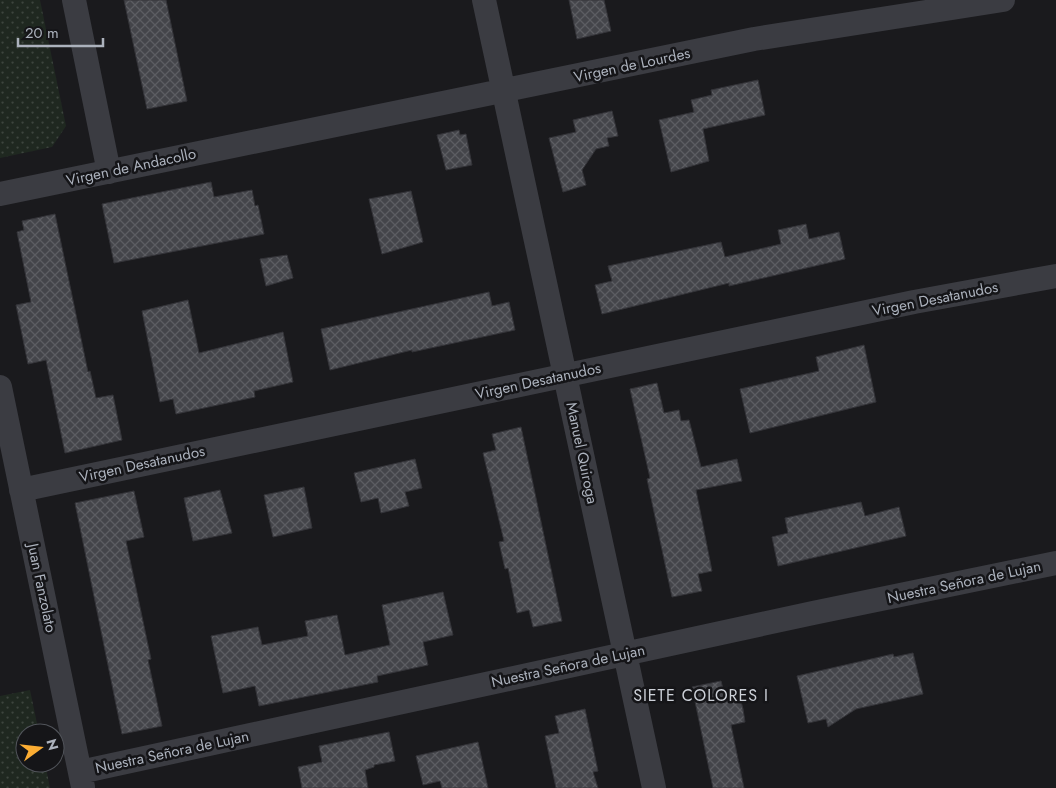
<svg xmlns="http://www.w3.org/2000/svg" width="1056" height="788" viewBox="0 0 1056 788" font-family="Jost,sans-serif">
  <defs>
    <pattern id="park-dots" width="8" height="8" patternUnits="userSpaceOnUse" patternTransform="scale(1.25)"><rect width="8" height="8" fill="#1f2820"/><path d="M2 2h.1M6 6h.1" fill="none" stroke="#3d453e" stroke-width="1.8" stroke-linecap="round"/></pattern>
    <pattern id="building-cross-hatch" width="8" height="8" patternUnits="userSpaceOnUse" patternTransform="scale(1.25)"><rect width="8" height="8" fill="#44454a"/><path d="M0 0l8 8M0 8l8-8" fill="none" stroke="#5c5d62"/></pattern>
  </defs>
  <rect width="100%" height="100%" fill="#1a1a1d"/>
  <path fill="url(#park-dots)" d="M0,0H40L66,126L52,147L0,158Z
    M30,690L39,733H25V763H45L50,788H0V696Z"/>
  <path fill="url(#building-cross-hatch)" stroke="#343439" d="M124,0H166L187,101L147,109Z
    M569,0H604L611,31L577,39Z
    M758,80L765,115L703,129L709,161L671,172L659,120L694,112L691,100L712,95L711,90Z
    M612,111L618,136L607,138L609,146L596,149L582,170L586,185L563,192L549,138L576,132L573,120Z
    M459,130L460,135L466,134L472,165L446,170L437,135Z
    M211,182L214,197L252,190L255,206L258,205L264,234L114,263L102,204Z
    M411,191L423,242L382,254L369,199Z
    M55,214L88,372L90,371L96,398L113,395L122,440L65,453L46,360L28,364L16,305L31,302L17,232L24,230L22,221Z
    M806,224L809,239L839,232L845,259L729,286V283L602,314L595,285L612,281L608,266L721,242L725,257L781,244L778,230Z
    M287,255L293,278L266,286L260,259Z
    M489,292L492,306L509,302L515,330L412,352V350L330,370L321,329Z
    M188,300L199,353L283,332L293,382L254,391L255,397L176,414L173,399L160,402L142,311Z
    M864,345L876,402L750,433L740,389L819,371L816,357Z
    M657,383L664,413L679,410L681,421L689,420L701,467L737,459L742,481L696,490L712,571L698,574L702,591L672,597L647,479L650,478L630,389Z
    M521,427L562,621L533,627L529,610L517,613L508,568L505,569L499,542L504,541L483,453L496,450L492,434Z
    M415,459L422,488L405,492L409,506L381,513L378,498L361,502L354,473Z
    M304,487L312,528L273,537L264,495Z
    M220,490L232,533L193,541L184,498Z
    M134,491L144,537L126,541L151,659L148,660L162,726L122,734L75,503Z
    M861,502L865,516L899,507L906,536L778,566L772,537L788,533L785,518Z
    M443,592L453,635L423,642L428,665L377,676L378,682L259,706L255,686L223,693L211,636L258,627L262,645L308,636L305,621L337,615L345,655L390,645L382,605Z
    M913,653L923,694L856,709L828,727L826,719L808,723L797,676L893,654L894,657Z
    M721,681L725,697L739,694L743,709L745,722L731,725L744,788H713L692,687Z
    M585,709L598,771L593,772L598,788H556L545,736L559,733L555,716Z
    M389,732L395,761L374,765V767L365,770L368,788H302L298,767L322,762L319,746Z
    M478,742L488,788H442L440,781L423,785L416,756Z"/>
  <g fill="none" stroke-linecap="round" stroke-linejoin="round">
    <path stroke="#3b3c42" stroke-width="24" d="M74,0L109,172
      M484,0L654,788
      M0,194L754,39L1003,0
      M0,387L83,787
      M21,490L914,302L1056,276
      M80,772L813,613L1056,563"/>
  </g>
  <g text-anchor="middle" stroke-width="5" stroke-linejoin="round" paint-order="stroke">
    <g font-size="15" fill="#acb2bd" stroke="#151518">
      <text transform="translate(632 65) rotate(-12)" y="5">Virgen de Lourdes</text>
      <text transform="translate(131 167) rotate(-12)" y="5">Virgen de Andacollo</text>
      <text transform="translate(935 299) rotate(-11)" y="5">Virgen Desatanudos</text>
      <text transform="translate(538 381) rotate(-12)" y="5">Virgen Desatanudos</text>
      <text transform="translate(582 453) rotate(78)" y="5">Manuel Quiroga</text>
      <text transform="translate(142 464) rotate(-12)" y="5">Virgen Desatanudos</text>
      <text transform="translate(964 582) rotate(-12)" y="5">Nuestra Señora de Lujan</text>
      <text transform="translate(42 588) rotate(78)" y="5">Juan Fanzolato</text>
      <text transform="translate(568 666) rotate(-12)" y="5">Nuestra Señora de Lujan</text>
      <text transform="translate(172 752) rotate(-12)" y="5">Nuestra Señora de Lujan</text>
    </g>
    <g font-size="16" letter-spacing="1" fill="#cdd1d8" stroke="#151518">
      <text x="701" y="701">SIETE COLORES I</text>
    </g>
  </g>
  <g transform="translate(40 748) rotate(75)"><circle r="24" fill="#151518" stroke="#51545a"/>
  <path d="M0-4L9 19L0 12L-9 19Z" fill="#fcad33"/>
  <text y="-8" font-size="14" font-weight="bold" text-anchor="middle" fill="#acb2bd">N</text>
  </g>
  <path d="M18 38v8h85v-8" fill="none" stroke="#acb2bd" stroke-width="2.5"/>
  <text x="25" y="38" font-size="15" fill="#acb2bd" stroke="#151518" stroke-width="4" paint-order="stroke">20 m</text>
</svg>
